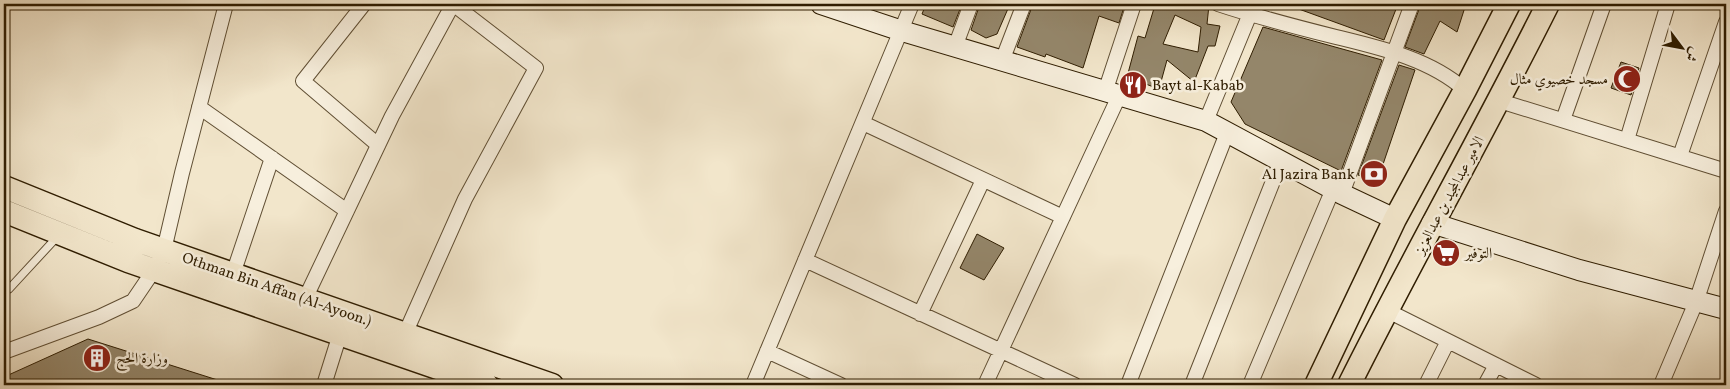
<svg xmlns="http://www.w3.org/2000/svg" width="1730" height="389" viewBox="0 0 1730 389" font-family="Vollkorn,Amiri,serif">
  <rect width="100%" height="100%" fill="#f2e6cb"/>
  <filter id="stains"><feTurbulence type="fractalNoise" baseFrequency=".004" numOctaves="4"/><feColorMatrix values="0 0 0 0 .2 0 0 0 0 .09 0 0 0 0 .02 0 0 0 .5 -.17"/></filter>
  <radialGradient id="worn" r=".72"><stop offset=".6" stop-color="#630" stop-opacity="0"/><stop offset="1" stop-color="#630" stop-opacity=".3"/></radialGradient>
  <path fill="#94866a" stroke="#2f1d01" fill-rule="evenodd" d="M926,4H962L953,27L922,14Z
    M980,4H1010L997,34L986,38L971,30Z
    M1033,4H1125L1119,23L1099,16L1083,68L1046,54L1045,57L1017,47Z
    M1152,4L1209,5L1207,24L1220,26L1215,46H1208L1194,82L1167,60L1159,89L1127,77L1138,36L1145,38L1155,5ZM1175,15L1201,27L1198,52L1163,44Z
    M1285,4H1398L1384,40Z
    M1421,4H1466L1457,32L1440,21L1424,54L1405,47Z
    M1263,27L1382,60L1341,171L1245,124L1231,102Z
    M1621,62L1639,68L1631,95L1611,88Z
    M1399,65L1415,70L1377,182L1358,175Z
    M977,234L1004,248L984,280L960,268Z
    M88,339L227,383V385H4V377Z"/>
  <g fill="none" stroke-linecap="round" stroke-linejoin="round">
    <defs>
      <path id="lane" d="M4,291L9,289L58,236"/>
      <path id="street" d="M364,4L303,81L378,145
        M1218,4C1257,17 1296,27 1336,37C1381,48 1430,59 1465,90
        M955,47L971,4
        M1002,61L1024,4
        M1105,92L1134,4
        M1500,101L1726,171
        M199,107L347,211
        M1563,120L1604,4
        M1206,121L1254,4
        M863,123L1063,217
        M1627,140L1668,4
        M1680,156L1726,22
        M1342,194L1412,4
        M805,260L1075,385
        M233,274L272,158
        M305,299L392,116L453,4
        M1388,311L1536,385
        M920,314L983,180
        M405,334L465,199L536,68L453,4
        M767,351L841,385
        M4,352L99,317L133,301L154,270L164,250L182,173L226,4
        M324,385L340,334
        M753,385L912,4
        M985,385L1119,96
        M1128,385L1227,133
        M1192,385L1281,161
        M1250,385L1333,189
        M1426,385L1448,341
        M1485,385L1496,365
        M1661,385L1696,302L1726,211"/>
      <path id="secondary" d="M821,4L902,31L1206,121L1342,194L1395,219
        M1432,223L1579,270L1726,309"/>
      <path id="primary" d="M4,187L135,240L552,385
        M4,211L128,261L487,385
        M1316,385L1395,219L1465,90L1509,4
        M1349,385C1413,257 1484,132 1548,4"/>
    </defs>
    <use href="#lane" stroke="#604f34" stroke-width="9"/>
    <use href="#street" stroke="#604f34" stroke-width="16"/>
    <use href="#secondary" stroke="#2f1d01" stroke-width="22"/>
    <use href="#primary" stroke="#2f1d01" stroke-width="25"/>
    <use href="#lane" stroke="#f7efdd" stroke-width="7"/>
    <use href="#street" stroke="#f7efdd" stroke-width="14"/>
    <use href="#secondary" stroke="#f7efdd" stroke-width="20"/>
    <use href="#primary" stroke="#f2e6cb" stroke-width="22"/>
  </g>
  <defs>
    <symbol id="mosque-disc" viewBox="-11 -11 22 22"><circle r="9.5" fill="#8f2418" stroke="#f7efdd"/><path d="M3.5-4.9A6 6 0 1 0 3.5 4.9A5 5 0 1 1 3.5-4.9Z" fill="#fff"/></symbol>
    <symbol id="restaurant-disc" viewBox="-11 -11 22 22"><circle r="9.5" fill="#8f2418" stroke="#f7efdd"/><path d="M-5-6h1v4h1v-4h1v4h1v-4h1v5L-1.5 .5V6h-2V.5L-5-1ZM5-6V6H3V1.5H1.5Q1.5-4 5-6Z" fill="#fff"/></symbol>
    <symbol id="bank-disc" viewBox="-11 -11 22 22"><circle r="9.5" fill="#8f2418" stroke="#f7efdd"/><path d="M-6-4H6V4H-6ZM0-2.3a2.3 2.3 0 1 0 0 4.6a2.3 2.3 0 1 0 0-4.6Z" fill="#fff"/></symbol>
    <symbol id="supermarket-disc" viewBox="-11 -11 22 22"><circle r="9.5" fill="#8f2418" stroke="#f7efdd"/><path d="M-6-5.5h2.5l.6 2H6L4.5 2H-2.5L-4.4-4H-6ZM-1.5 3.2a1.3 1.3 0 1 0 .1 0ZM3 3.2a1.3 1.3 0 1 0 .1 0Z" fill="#fff"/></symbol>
    <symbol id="building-disc" viewBox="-11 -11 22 22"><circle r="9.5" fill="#8f2418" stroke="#f7efdd"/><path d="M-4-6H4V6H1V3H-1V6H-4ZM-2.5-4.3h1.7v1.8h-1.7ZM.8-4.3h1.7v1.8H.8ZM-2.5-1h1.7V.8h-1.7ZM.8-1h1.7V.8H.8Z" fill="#fff"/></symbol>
  </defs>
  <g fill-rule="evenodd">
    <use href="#mosque-disc" x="1611" y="63" width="32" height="32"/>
    <use href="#restaurant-disc" x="1117" y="69" width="32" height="32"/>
    <use href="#bank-disc" x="1358" y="158" width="32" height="32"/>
    <use href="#supermarket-disc" x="1430" y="237" width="32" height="32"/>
    <use href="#building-disc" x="81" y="342" width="32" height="32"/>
  </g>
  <g text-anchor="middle" stroke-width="5" stroke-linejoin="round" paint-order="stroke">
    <g font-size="15" fill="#2f1d01" stroke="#f7efdd" text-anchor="start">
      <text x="1608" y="84" text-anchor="end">مسجد خصيوي مثال</text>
      <text x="1152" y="90">Bayt al-Kabab</text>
      <text x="1355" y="179" text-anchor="end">Al Jazira Bank</text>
      <text x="1465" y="258">التوفير</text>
      <text x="116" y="363">وزارة الحج</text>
    </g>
    <g font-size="15" fill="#2f1d01" stroke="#f7efdd">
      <text transform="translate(1449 195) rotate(-62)" y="5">الامير عبدالمجيد بن عبدالعزيز</text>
      <text transform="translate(277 289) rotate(19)" y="5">Othman Bin Affan (Al-Ayoon.)</text>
    </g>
  </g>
  <rect width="1730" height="389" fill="none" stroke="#f2e6cb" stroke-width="20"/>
  <rect x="5" y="5" width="1720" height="379" fill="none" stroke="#2f1d01" stroke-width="2.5"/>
  <rect x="10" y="10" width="1710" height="369" fill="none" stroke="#2f1d01"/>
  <g transform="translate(1682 48) rotate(122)" stroke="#f7efdd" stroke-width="4" paint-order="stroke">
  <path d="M0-4L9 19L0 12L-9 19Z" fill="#2f1d01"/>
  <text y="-8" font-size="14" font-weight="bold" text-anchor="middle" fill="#2f1d01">ش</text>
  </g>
  <rect width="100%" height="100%" filter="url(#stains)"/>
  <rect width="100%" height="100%" fill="url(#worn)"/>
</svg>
